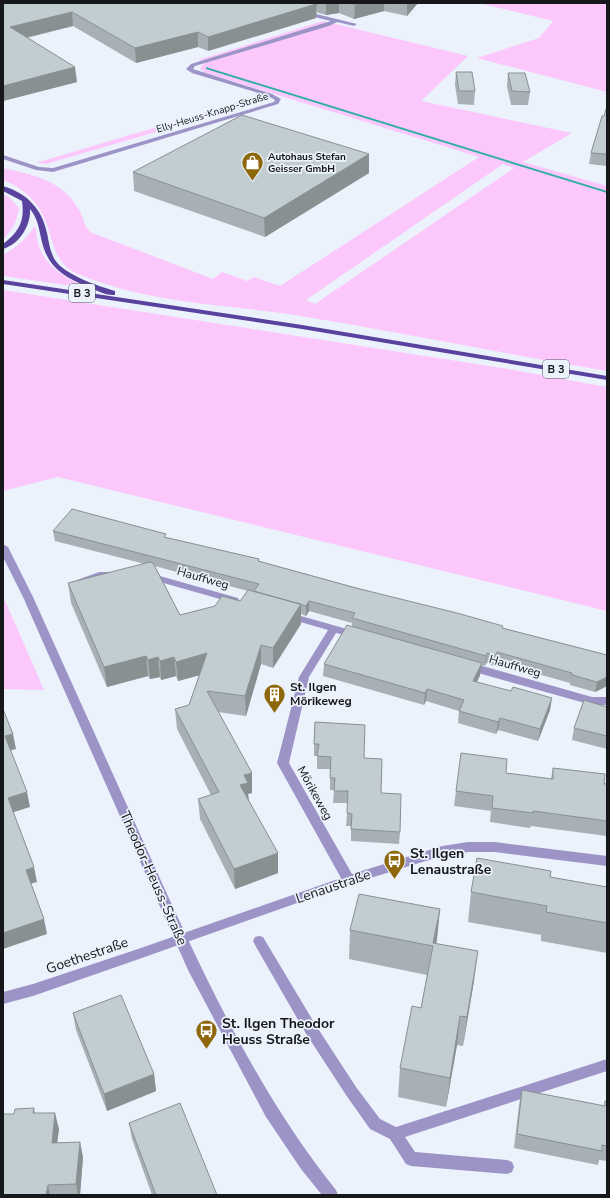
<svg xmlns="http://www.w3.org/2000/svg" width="610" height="1198" viewBox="0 0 610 1198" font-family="'Nunito Sans',sans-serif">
  <rect width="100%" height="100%" fill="#ebf2fb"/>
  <path fill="#fcc8fc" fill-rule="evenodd" d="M479,3H607V92L477,58L539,38L553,21Z
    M323,21L468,56L421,101L572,133L523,162L607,186V371C500,353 395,331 288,314C218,304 144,302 78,274C53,263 54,241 45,220C37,200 22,187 3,180V168C34,175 62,180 79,210C84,218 84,226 90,232L213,279L222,272L247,281L254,277L280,286L479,157L206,73L200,69L202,65L206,63L198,60ZM503,164L514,168L315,304L306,300Z
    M260,96L265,100L46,164L36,163Z
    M3,194L9,197L19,208C17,222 12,230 3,240Z
    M34,227L36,228C37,259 55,272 81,285L79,287L3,276V255C17,247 25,240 34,227Z
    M3,290L514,370L607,387V611L58,477L3,491Z
    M3,597L7,605L44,690L3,689Z"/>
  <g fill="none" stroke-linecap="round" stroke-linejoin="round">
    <path fill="#33aea4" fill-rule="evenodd" d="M206,67L607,191V193L206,69Z"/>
    <path fill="#9c94c7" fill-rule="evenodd" d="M259,936L263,937L315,1024L356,1087L380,1119L396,1127L607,1059V1071L405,1137L415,1152L507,1160L512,1162L514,1167L512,1172L507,1174L411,1166L406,1164L390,1139L370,1129L346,1095L305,1032L255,945L253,941L255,937Z"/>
    <path fill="#9c94c7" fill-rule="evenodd" d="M304,11L357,24L354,26L337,22L329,26L195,66L193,69L272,94L281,99L278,104L53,172L36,170L3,159V155L39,167L53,168L274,102L275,100L268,96L192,73L186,69L191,64L331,21L302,14L301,13Z
      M99,572H115L120,575L115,578H100L80,585L75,582L77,580Z
      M149,573L238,598L239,600L234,603L146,578L144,576Z
      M287,612L361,633L362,635L357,638L336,633L309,677L289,763L352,874L442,846L468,842H495L607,856V866L495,852H468L442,856L351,884L139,959L33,996L3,1004V992L33,984L138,949L341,878L277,763L299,677L328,630L283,617L282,615L283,613Z
      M468,662L592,697H607V705H592L464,669L463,666L464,663Z"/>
    <path fill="#9c94c7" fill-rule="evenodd" d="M3,544L8,547L33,597C73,686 113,774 153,863C204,976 258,1093 336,1190L338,1195H322L301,1169L266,1117L188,970L23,597L3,557Z"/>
    <path fill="#5a439e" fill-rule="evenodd" d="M3,186C27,193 42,209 47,233C49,242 50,252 55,260C65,275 98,286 115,291V295C106,296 96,290 88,287C62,276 47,267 41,238C39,228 37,217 30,209C31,225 20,244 3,249V244C19,232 25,221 22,201L3,191Z
      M3,280L302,325L607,376V380L302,329L3,284Z"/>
  </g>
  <path fill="#a7b0b4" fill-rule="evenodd" d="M3,3H418L407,16L384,11L354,19L339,13L326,15L316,12L317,6L316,18L208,51L198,47L136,63L73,26L27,38L77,82L3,101Z
    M456,72L475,91L474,105L458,104L455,85Z
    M508,73L530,92L528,105H511L507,86Z
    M607,106V166L589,164L591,153L604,116Z
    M133,172L369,173L265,237L134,191Z
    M53,531L167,538L259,559V561L503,628L607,655V686L595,692L570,685V683L496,662L494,666L486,663L485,666L481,665L480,675L477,682L550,710L538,741L498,730L496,734L458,723L459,711L426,701L424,705L323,676L324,664L352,627V623L309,611L306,616L301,614V624L273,668L261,664L246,716L218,712L252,773V793L248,794L249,800L278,873L235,889L200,819L198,799L211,795L177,729L175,709L189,705L199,675L178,681L176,676L161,680L160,677L150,679L148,676L107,687L71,603L68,583L145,564L55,541ZM155,566L180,573L248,591L240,601L180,615Z
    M607,707V749L572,740L574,728Z
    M315,722L364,758L400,832L399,844L351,841V826H346L348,803H333L334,790H330V769H317V756H314V744Z
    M553,768L607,784V836L531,826L530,828L490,822L491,811L454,806L456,791L506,773L551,779Z
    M550,877L607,887V953L541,941V935L468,922L471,892Z
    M440,909L436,943L474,981L463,1046L457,1045L446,1107L398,1097L400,1068L421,1008L427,975L349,959L350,930Z
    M73,1013L154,1074L156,1091L107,1111L76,1030Z
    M522,1090L604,1106L605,1101H607V1161L599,1160L598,1165L514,1148L519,1105Z
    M34,1108L35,1113L59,1129L57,1143L83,1157L80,1195H3L14,1114Z
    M129,1123L217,1195H152L132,1139Z"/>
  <path fill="#889092" d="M307,3H317L316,18L208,51V37Z
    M326,3H339V13L326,15Z
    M361,3H384V11L354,19L355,5Z
    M407,3H418L407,16Z
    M72,12L73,26L11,41L10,27Z
    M198,32V47L136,63L135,48Z
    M75,67L77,82L3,101V86Z
    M369,154V173L265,237L264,218Z
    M309,601V611L306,616V606Z
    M301,604V624L273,668V648Z
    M261,645V664L246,716L245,696Z
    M497,652L496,662L494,666L495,656Z
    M207,653L208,673L178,681L176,662Z
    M487,653L486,663L485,666L486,656Z
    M146,656L148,676L107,687L104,667Z
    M158,657L160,677L150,679L148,660Z
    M174,657L176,676L161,680L160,661Z
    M482,663L480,675L472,693L473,681Z
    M607,677V686L595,692L597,682Z
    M427,689L426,701L424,705L425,693Z
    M552,698L550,710L538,741L540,729Z
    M500,718L498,730L496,734L498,722Z
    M13,734L16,749L8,751L5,736Z
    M252,773V793L248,794L249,802L240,785L244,775Z
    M27,792L30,807L11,813L8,798Z
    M278,853V873L235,889L234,869Z
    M34,867L37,882L29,884L26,870Z
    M440,909L437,939L431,972L433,943Z
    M44,919L47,934L3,949V933Z
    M478,951L474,981L463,1046L467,1017Z
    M460,1016L457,1045L446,1107L450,1078Z
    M154,1074L156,1091L107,1111L104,1094Z
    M55,1113L59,1129L55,1159L52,1143Z
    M80,1142L83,1157L80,1195H78L76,1184Z
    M48,1185L50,1195H46Z"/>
  <path fill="#c2cdd1" stroke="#889092" d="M3,3H313L316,4L208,37L198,32L135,48L72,12L10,27L75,67L3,86Z
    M350,3H361L355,5Z
    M456,72H472L475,91H459Z
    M508,73H525L530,92L512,91Z
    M607,106V154L591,153L602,116H604Z
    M242,115L369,154L264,218L133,172Z
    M72,509L166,534L164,537L259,559L258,561L356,588L457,613L503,626L502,628L607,655V677L597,682L572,675V673L497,652L495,656L487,653L486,656L352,618L355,613L309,601L306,606L254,591L259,584L53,531Z
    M150,562L153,563L180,615L215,606L222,596L240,601L248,590L301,604L273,648L261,645L245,696L207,691L252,773L244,775L248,783L240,785L278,853L234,869L198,799L219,792L175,709L189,705L207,653L176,662L174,657L160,661L158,657L148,660L146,656L104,667L68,583Z
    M347,625L482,663L473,681L511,691L513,687L552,698L540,729L500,718L498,722L459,711L464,700L427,689L425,693L324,664Z
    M584,700L607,707V736L574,728Z
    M3,709L13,734L5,736L27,792L8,798L34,867L26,870L44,919L3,933Z
    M315,722L365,725L364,758L382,759L381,793L401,794L400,832L351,829L352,814L347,813L348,791H334L335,778H330L331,757L317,756L319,744H314Z
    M461,753L507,759L506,773L553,779V768L605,774L604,784H607V821L533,811V813L492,808L493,796L456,791Z
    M477,858L551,871L550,877L607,887V923L546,912L547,906L471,892Z
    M359,894L440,909L433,943L478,951L467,1017L460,1016L450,1078L400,1068L412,1006L421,1008L433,946L350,930Z
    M121,995L154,1074L104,1094L73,1013Z
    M522,1090L605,1106V1101H607V1146L602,1145V1151L517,1134Z
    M180,1103L217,1195H156L129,1123Z
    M34,1108L33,1113H55L52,1143L80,1142L76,1184L48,1185L46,1195H3V1114H14L15,1109Z"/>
  <defs>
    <symbol id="shop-pin" viewBox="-11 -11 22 30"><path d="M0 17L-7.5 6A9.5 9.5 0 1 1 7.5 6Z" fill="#8e670b" stroke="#ebf2fb"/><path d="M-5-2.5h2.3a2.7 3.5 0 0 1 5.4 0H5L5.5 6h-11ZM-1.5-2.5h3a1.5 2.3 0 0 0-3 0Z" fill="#fff"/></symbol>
    <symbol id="building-pin" viewBox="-11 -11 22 30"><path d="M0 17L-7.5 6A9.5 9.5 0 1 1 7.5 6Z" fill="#8e670b" stroke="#ebf2fb"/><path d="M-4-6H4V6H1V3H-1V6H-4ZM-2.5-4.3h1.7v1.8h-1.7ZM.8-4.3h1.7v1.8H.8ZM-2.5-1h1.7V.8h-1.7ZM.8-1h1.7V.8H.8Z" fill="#fff"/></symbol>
    <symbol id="bus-pin" viewBox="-11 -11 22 30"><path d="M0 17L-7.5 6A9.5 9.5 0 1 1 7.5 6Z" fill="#8e670b" stroke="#ebf2fb"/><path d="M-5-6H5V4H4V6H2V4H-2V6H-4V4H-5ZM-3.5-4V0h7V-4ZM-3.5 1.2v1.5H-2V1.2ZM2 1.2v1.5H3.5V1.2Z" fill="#fff"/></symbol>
  </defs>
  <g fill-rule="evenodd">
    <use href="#shop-pin" x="240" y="150" width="25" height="34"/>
    <use href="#building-pin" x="262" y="682" width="25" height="34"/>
    <use href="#bus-pin" x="382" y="848" width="25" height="34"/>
    <use href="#bus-pin" x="194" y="1018" width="25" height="34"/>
  </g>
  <g text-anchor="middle" stroke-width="3.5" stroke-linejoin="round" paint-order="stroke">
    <g font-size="10" fill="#15171a" stroke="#ebf2fb">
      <text transform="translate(212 112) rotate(-17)" y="4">Elly-Heuss-Knapp-Straße</text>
    </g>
    <g font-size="10" font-weight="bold" fill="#15171a" stroke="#ebf2fb" text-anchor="start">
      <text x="268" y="160">Autohaus Stefan<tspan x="268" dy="12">Geisser GmbH</tspan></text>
    </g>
    <g fill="#ebf2fb" stroke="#55595e" stroke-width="1">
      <rect x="69" y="284" width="26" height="18" rx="3"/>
      <rect x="543" y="360" width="26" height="18" rx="3"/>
    </g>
    <g font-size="11" font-weight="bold" fill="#15171a">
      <text x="82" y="297">B 3</text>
      <text x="556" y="373">B 3</text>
    </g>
    <g font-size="12" fill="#15171a" stroke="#ebf2fb">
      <text transform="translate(203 578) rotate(16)" y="4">Hauffweg</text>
      <text transform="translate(515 666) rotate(16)" y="4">Hauffweg</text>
      <text transform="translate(315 793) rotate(61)" y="4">Mörikeweg</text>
    </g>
    <g font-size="12" font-weight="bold" fill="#15171a" stroke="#ebf2fb" text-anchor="start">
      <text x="290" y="691">St. Ilgen<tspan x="290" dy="14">Mörikeweg</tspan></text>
    </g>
    <g font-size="14" font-weight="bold" fill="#15171a" stroke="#ebf2fb" text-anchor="start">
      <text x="410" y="858">St. Ilgen<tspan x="410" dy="16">Lenaustraße</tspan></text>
      <text x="222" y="1028">St. Ilgen Theodor<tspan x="222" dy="16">Heuss Straße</tspan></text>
    </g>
    <g font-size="14" fill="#15171a" stroke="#ebf2fb">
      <text transform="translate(154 878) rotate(66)" y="5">Theodor-Heuss-Straße</text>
      <text transform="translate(333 886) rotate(-19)" y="5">Lenaustraße</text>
      <text transform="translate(87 955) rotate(-19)" y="5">Goethestraße</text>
    </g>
  </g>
  <rect width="610" height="1198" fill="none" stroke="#15171a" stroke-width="8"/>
</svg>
